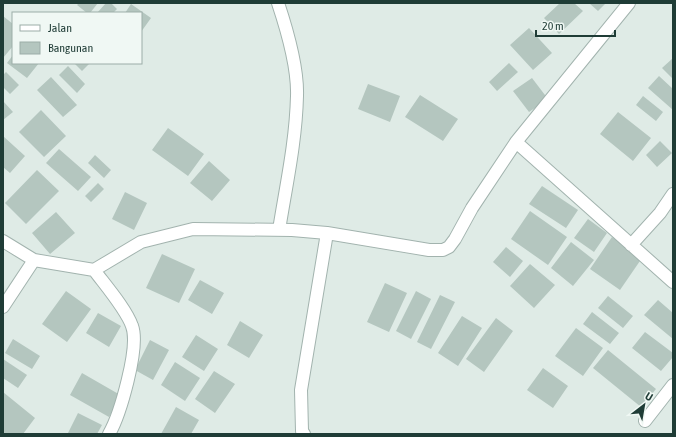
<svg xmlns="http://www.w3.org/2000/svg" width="676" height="437" viewBox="0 0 676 437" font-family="'Asap Condensed',sans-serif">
  <rect width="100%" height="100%" fill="#dfebe6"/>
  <path fill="#b4c6bf" d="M79,3H98L90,13H87L77,5Z
    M106,3H111L117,9L113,13H97Z
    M560,3H574L583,11L559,34L544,18Z
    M589,3H606L598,11Z
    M131,4L151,18L141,32V13H125Z
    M3,16L13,24V46L3,58Z
    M529,28L552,53L533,70L510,45Z
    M13,55V63H39L27,78L7,63Z
    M673,58V79L662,68Z
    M74,63H90L82,71Z
    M509,63L518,72L497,91L489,82Z
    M68,66L85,84L77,93L59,75Z
    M6,72L19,85L10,94L3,87V75Z
    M659,76L673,89V110L648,88Z
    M51,77L77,105L63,117L37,90Z
    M532,78L548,99L529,112L513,91Z
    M368,84L400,96L390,122L358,109Z
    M420,95L458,119L443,141L405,117Z
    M643,96L663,112L656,121L636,105Z
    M3,101L13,112L3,120Z
    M41,110L66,136L44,157L19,132Z
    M618,112L651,138L633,161L600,134Z
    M168,128L204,154L188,176L152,150Z
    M3,136L25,156L10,173L3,167Z
    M660,141L672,153L657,167L646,155Z
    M59,149L91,177L78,191L46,163Z
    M95,155L111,170L104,178L88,163Z
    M209,161L230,180L212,201L190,183Z
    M37,170L59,191L26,224L5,203Z
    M98,183L104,189L91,202L85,196Z
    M542,186L578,210L566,228L529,204Z
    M125,192L147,203L134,230L112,219Z
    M530,211L567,237L548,265L511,239Z
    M56,212L75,233L50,254L32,233Z
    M588,219L607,233L594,252L574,238Z
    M612,237L642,258L620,290L590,269Z
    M571,242L594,260L573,286L551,268Z
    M506,247L523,261L510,277L493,262Z
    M162,254L195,269L179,303L146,288Z
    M530,264L555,285L534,308L510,286Z
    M200,280L224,293L212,314L188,300Z
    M385,283L407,293L389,332L367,322Z
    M66,291L91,309L67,342L42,324Z
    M416,291L431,299L411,339L396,331Z
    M440,295L455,302L431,349L417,342Z
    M608,296L633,316L623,328L598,308Z
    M658,300L673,313V339L644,315Z
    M592,312L619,333L610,344L583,324Z
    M98,313L121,326L109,347L86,333Z
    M462,316L482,328L458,366L438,353Z
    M496,318L513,331L484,372L466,359Z
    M240,321L263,335L249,358L227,345Z
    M576,328L603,348L583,376L555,356Z
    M645,332L673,353V357L661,371L632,348Z
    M196,335L218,349L204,371L182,357Z
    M13,339L40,356L32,369L5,353Z
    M150,340L169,350L153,380L135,370Z
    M608,350L656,389L641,407L593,368Z
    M3,359L27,375L18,388L3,378Z
    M175,362L200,378L185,401L161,385Z
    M543,368L568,386L553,408L527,390Z
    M214,371L235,384L215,413L195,399Z
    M82,373L122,396L109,417L70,395Z
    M3,392L35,418L23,434H3Z
    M176,407L199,420L191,434H161Z
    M78,413L102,425L97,434L68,433Z"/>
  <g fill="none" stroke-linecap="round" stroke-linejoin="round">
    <defs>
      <path id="street" d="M278,3C287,30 298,68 297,96C296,141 286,186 279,230
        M516,142L673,282
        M3,241L34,260L94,270L141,242L193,229L292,230L327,233L429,250H443L449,247L455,239L472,208L516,142L629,3
        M631,245L660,213L673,194
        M94,270C106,286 126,309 132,326C140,347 120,415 109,434
        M3,307L34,260
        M645,421L673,385
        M304,434L302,431L301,390L327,233"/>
    </defs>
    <use href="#street" stroke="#a2b3ae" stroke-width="14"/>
    <use href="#street" stroke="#fff" stroke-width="12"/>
  </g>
  <rect width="676" height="437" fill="none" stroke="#1f3c36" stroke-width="8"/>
  <rect x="12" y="12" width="130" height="52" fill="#f0f8f4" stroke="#9cada8"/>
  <rect x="20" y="25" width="20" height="6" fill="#ffffff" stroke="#9cada8"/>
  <text x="48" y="32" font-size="12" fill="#1f3c36">Jalan</text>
  <rect x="20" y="42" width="20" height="12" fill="#b4c6bf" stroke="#9cada8"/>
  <text x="48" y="52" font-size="12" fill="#1f3c36">Bangunan</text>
  <g transform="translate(644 405) rotate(31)" stroke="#f0f8f4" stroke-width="3" paint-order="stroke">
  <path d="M0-3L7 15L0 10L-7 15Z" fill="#1f3c36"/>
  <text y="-6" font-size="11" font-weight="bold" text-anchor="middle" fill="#1f3c36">U</text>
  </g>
  <path d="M536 30v6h79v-6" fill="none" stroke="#1f3c36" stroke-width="2"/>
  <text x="542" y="30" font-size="12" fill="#1f3c36" stroke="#f0f8f4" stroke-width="3" paint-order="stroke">20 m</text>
</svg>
